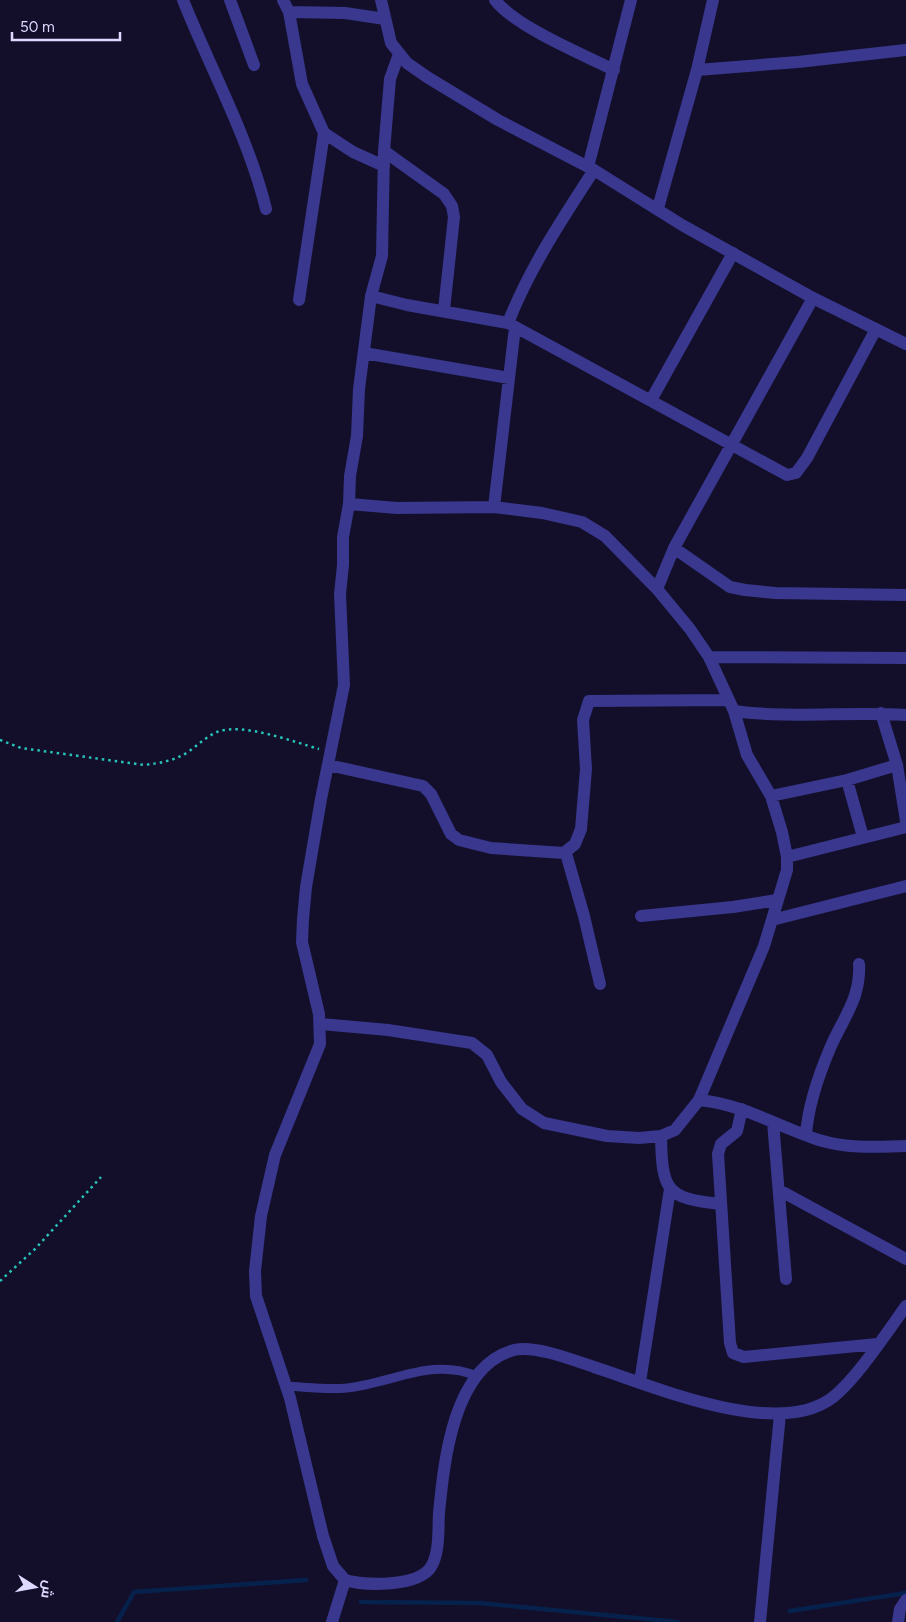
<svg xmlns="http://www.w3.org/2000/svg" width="906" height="1622" viewBox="0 0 906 1622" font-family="Figtree,Cairo,sans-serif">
  <rect width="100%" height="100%" fill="#130f2b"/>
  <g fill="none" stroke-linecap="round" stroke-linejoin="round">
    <path stroke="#07214d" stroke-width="4.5" d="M361,1602L479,1603L678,1622
      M790,1611L906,1593
      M117,1622L134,1592L306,1580"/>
    <path stroke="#27c5b9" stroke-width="2.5" stroke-dasharray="2.5 4" stroke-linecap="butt" d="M0,740L21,748L144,765C160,763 174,761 188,752C198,745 206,737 217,732C242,722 294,742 319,749
      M0,1281L35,1249L101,1177"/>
    <path stroke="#39378e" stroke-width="9" d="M286,1386C306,1387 327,1390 347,1388C394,1383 431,1357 477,1376"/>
    <path stroke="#39378e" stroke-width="12" d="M183,0C211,70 248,136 266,209
      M230,0L254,65
      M283,0L289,12L302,84L324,133L353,152L384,166
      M495,0C516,27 582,54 614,70
      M289,12L345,13L385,19
      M399,54L390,79L384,151L382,256L371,296L359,389L357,436L350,476L349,504L343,537V565L340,594L344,685L321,799L306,887L303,919L302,942L319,1014L320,1044L275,1155L261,1216L255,1271L256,1296L290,1398L323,1536L333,1566L345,1580C365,1586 418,1587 431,1567C440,1552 438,1529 439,1513C444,1462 453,1366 514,1350C535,1345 573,1360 594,1367C653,1386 772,1438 829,1400C853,1384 888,1331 906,1306
      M697,70L798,62L906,50
      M384,151L444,194L452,206L454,217L444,310
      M588,167L631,0
      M658,208L697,70L713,0
      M371,296L407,305L508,323L787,475L796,473L807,458L876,329
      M299,300L324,133
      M508,323C529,269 562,219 594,170
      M364,353L509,378
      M651,400L733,253
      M494,507L515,327
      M674,548L730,587L745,590L775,593L906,595
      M657,589L674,548L813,298
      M709,657L906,658
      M734,711C792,719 848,711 906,715
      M881,713L897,765L906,821
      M328,765L423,786L431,794L451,834L459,840L491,848L564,853L567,857L584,916L600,984
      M771,796L847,780
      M863,837L847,780L897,765
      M564,853L575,844L581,829L586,769L583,720L589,701L728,700
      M787,857L906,827
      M641,916L733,907L777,900
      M772,920L906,886
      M321,1024L388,1030L472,1043L487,1055L501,1082L522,1109L544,1123L607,1136L639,1138L661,1136L675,1130L699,1100L764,946L787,870V857L782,832L771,796L747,755L734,711L709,657L690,629L657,589L605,536L582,522L542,513L494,507L397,508L349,504
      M699,1100C742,1104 779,1127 819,1140C848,1149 876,1147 906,1146
      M742,1109L737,1131L721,1144L718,1154L730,1343L733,1353L744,1357L877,1344
      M773,1122L786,1279
      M806,1135C808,1104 819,1074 831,1046C844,1017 861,997 859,964
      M661,1136C662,1190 666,1199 721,1204
      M779,1190L906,1259
      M640,1382L670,1189
      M332,1622L345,1580
      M760,1622L780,1414
      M898,1622L900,1609L906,1600"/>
    <path stroke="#39378e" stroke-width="12" d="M381,0L391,43L407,63L427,77L498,120L594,170L682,225L813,298L906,344"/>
  </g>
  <g transform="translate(35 1587) rotate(101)" stroke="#130f2b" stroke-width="4" paint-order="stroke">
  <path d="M0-4L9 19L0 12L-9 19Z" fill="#ddd9ff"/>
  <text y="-8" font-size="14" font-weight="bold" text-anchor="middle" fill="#ddd9ff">ش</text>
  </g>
  <path d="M12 32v8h108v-8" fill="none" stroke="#ddd9ff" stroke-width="2.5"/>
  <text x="20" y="32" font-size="15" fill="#ddd9ff" stroke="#130f2b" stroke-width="4" paint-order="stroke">50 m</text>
</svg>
